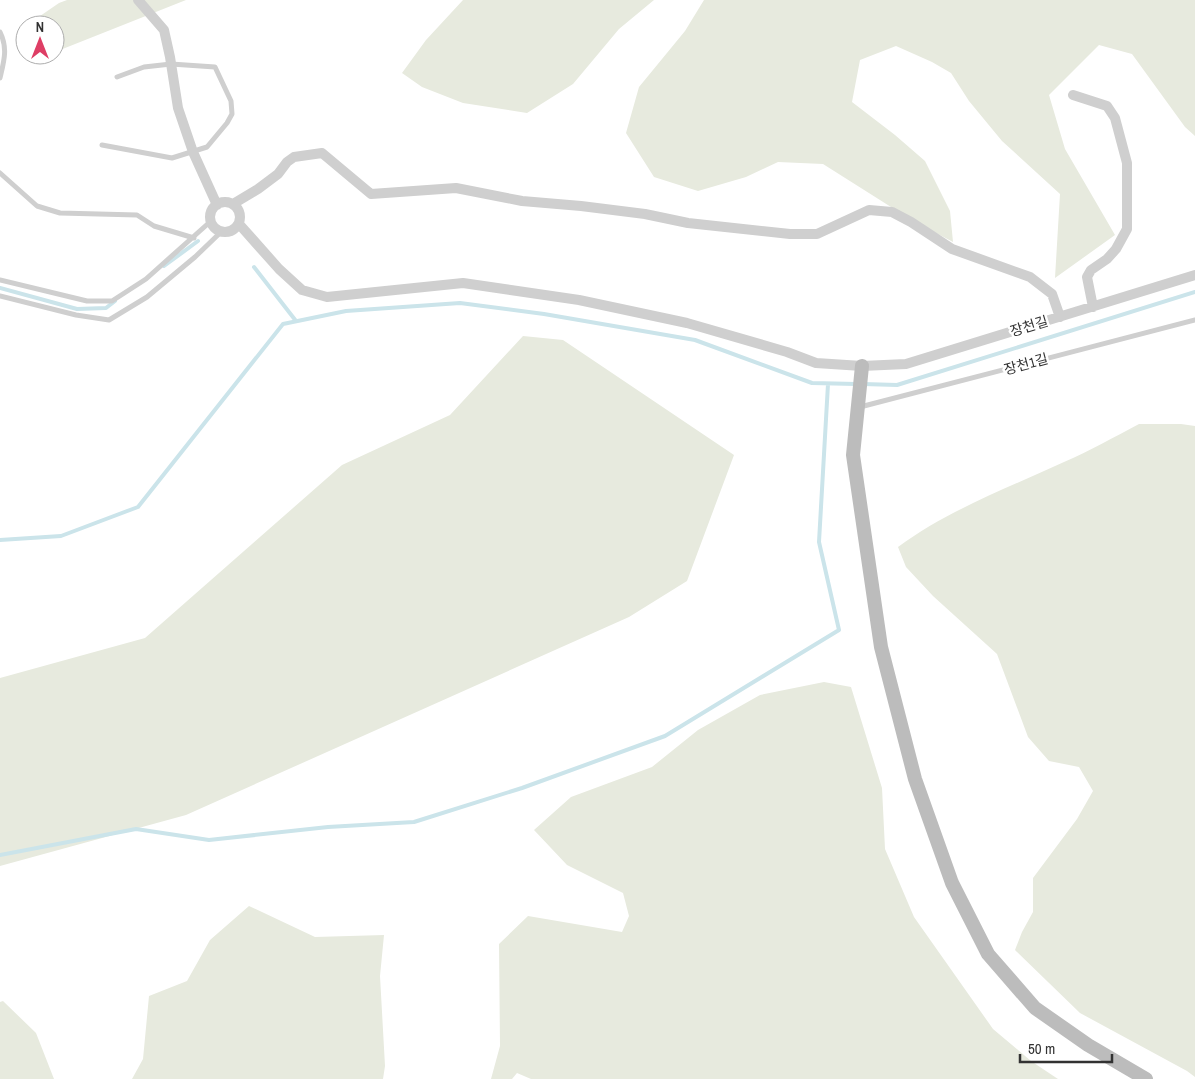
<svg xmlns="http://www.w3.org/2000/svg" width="1195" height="1079" viewBox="0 0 1195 1079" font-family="'Archivo Narrow','Noto Sans KR',sans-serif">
  <rect width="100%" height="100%" fill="#fff"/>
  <path fill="#e7eade" d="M67,0H186L55,52V25H27L59,3Z
    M463,0H654L619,29L573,84L527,113L463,103L422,87L402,73L426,40Z
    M704,0H1195V136L1185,127L1132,54L1099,45L1049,95L1065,149L1115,235L1055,278L1060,194L1002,141L969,101L951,73L932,62L896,46L860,60L852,102L895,135L925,161L950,211L953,242L910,219L823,164L778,162L746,177L698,191L654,177L626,133L639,87L685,31Z
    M523,336L563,340L734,455L687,581L629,617L186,815L0,866V678L145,638L342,465L450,415Z
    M1139,424H1181L1195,426V1077L1187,1071L1080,1013L1015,950L1022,932L1033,912V878L1077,819L1093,791L1079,767L1049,761L1028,737L997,654L933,596L906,567L898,547C948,510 1008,488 1064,462C1090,451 1114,437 1139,424Z
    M824,682L851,687L882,788L885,849L914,917L993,1029L1031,1061L1058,1079H531L517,1073L512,1079H491L500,1046L499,944L528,916L622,932L629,916L623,893L567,865L534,830L571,797L652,767L698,730L760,695Z
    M249,906L315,937L384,935L380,976L385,1066L383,1079H132L143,1059L149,996L187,981L210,940Z
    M3,1001L36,1033L54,1079H0V1002Z"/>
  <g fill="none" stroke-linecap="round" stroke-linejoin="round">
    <path stroke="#cbe4ea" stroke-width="4" d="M164,266L198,241
      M254,267L296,321
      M0,288L77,309L106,308L115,301
      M863,384L897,385L1195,292
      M0,540L61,536L138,507L283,324L346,311L460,303L544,314L695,340L812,383L856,384
      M0,855L136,829L209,840L328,827L414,822L522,788L665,736L839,630L819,542L828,384"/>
    <path stroke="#cfcfcf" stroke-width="5" d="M0,32C8,48 4,61 0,78
      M102,145L172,158L207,147L227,123L232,114L231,101L215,67L171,64L144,67L117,77
      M0,173L37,206L60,213L137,215L154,226L194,238
      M0,280L87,301H112L146,279L211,221
      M0,296L76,315L109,320L147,297L195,257L221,232
      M860,407L1195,320"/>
    <path stroke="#cfcfcf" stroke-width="10" d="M138,0L164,30L170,57L178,108L193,152L217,205
      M1073,95L1107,106L1115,118L1127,163V229L1116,249L1107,259L1091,270L1087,277L1093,307
      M210 217a15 15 0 1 1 30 0a15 15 0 1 1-30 0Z
      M233,204L258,189L278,174L287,162L294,157L322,153L371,194L456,188L522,201L581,206L645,214L688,223L790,234H817L869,210L892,212L911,222L952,249L1030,277L1052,294L1060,317
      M239,224L279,269L302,290L327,297L463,283L579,300L687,323L787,352L816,363L862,366L906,364L1195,275"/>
    <path stroke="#bcbcbc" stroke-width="14" d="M862,366L853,455L881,647L915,779L952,883L988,954L1035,1008L1088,1045L1146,1079"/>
  </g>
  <g text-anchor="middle" stroke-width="5" stroke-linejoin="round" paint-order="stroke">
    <g font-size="14" fill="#323232" stroke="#fff">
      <text transform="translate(1029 326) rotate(-17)" y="5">장천길</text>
      <text transform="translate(1026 364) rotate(-15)" y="5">장천1길</text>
    </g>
  </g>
  <g transform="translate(40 40)"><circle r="24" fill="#ffffff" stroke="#adadad"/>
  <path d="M0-4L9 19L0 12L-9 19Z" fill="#de3e65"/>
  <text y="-8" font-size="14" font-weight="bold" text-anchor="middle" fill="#323232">N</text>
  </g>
  <path d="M1020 1054v8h92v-8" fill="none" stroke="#323232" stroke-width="2.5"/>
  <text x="1028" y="1054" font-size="15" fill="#323232" stroke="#ffffff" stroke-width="4" paint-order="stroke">50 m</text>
</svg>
